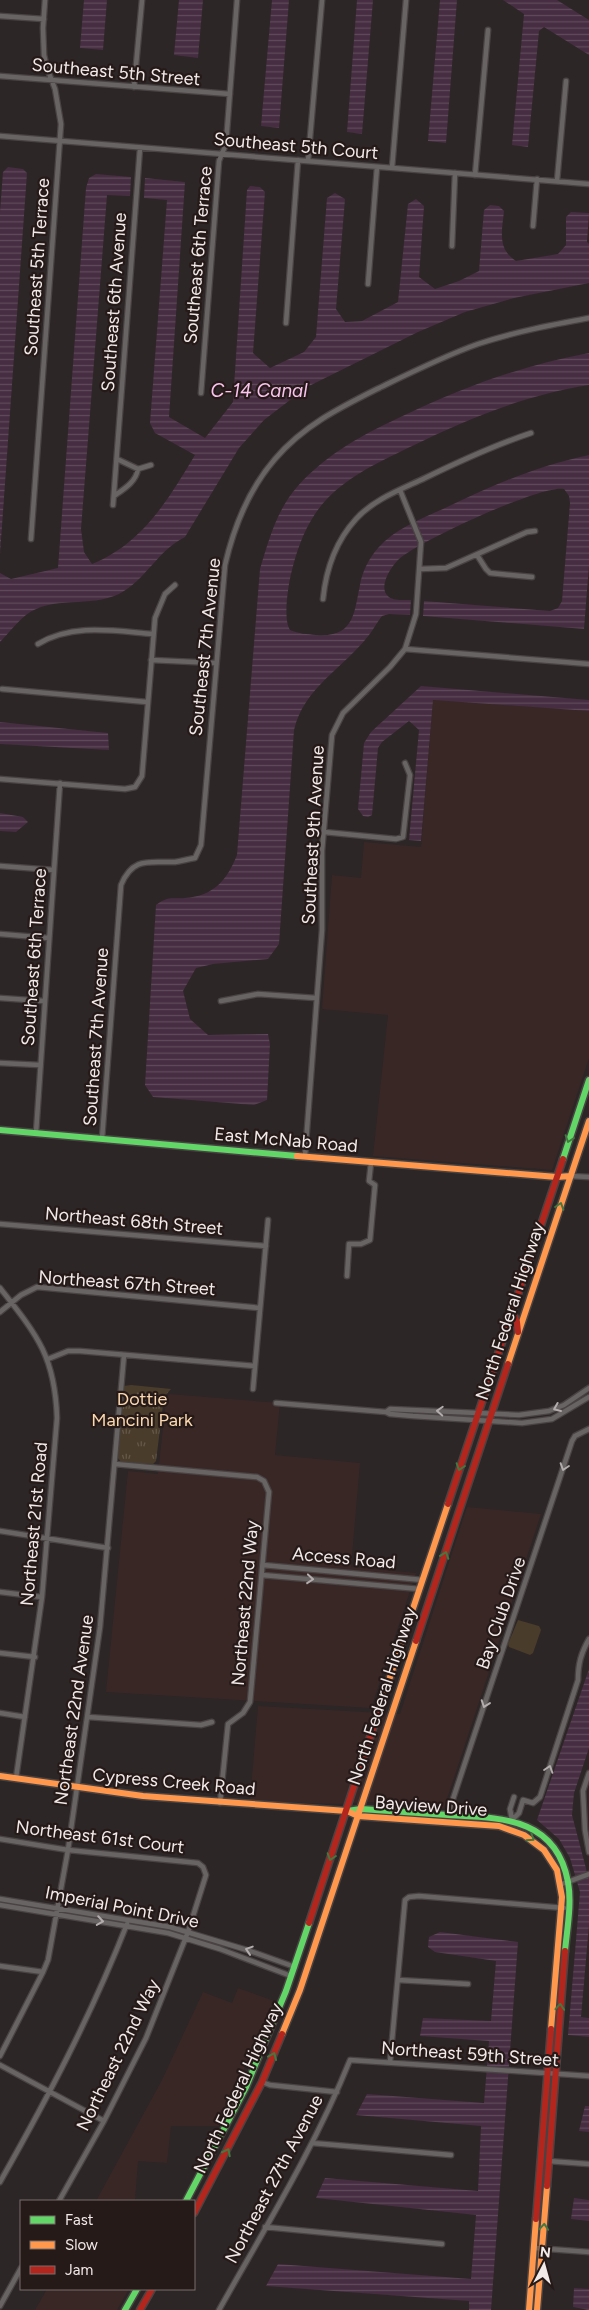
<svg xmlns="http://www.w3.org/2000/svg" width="589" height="2310" viewBox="0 0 589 2310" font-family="Figtree,sans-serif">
  <defs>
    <pattern id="park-tufts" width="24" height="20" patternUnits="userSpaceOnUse" patternTransform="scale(1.25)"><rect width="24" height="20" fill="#4a3c2b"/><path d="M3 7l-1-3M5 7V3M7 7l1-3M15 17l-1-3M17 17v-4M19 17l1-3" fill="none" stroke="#65584a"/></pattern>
    <pattern id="water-rules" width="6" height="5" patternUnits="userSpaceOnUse" patternTransform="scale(1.25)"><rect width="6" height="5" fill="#462d41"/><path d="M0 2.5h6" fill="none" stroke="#614b5c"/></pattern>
  </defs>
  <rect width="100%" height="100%" fill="#2c2626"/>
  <path fill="#392726" d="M433,700L589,711V1058L552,1170L373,1156L388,1015L322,1009L332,875L361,878L364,842L421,847Z
    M169,1394L280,1403L275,1455L360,1463L351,1567L416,1573L371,1708L106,1692L128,1471L158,1474L166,1399Z
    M467,1507L541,1514L444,1808L371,1802L337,1804L250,1801L258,1706L400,1714Z
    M238,1988L274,2001L219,2126H171L167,2163L138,2161L135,2201H96L162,2080L203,1992L232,2003Z
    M47,2289H129L117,2310H35Z"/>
  <path fill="#4a3c2b" d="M518,1620L539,1626L541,1630L533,1653L530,1655L509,1647L508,1644Z"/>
  <path fill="url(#park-tufts)" d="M131,1385L171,1389L164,1397L156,1461L153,1464L121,1462L118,1458L124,1386Z"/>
  <path fill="url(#water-rules)" d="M84,0H107L103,50L80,48Z
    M179,0H203L198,58L174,55Z
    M272,0H289L279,128L261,126Z
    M357,0H373L362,134L347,132Z
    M440,0H457L446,143L428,141Z
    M503,0H557L589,20V55L544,27L539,31L528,147L512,145L524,14Z
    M8,167L23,169L27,173L0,554V212L3,172Z
    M96,174L131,177L130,196L107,195L81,529L84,552L92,564C142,544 168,500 195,455L155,433L150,423L167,200L144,198L145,178L185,182L169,417L205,438L233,402L247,190L250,186L260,187L265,192L253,353L270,368L304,352L316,337L327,198L335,193L345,199L336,309L345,322L362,321L398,302L408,204L416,199L424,206L419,277L435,289L459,281L479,271L484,210L490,205L499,206L504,211C502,231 497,249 516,261L558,254L566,245V217L571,212L589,213L587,242L589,244V283L514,298L465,312L418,332L307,387L264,420L239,448L185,537C158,550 145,581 119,594C90,608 52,595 26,615C17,622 9,633 0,642V573L11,579L58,568L86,188L89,178Z
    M589,353V385C525,395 467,419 410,447C375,464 337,481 315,514C303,532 296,553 291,574C288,587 283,619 290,630C299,634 307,634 316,635C355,638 354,612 360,585C362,572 369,558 378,548C395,529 420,519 443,509C493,485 534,467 589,455V565L584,629L423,616L424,601L550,611L558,608L562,601L570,503L569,496L564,489C542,484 415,543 398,560C391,567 377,588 389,597C394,601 405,600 411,600L410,615L389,614L382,616C377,622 374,629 369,635C344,668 304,687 294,730L279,944L268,959L213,964L196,968L183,991L190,1019L208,1035L268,1034L270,1044L267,1100L254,1105L153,1097L145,1085L156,905C168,896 171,899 185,898C214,896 227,880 237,855L260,569C269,539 277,510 297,487C328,452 366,433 407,414C466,386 524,365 589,353Z
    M421,686L589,700V711L433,700L421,841L409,840L419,730L409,721L382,742L378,748L372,815L368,817L363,816L358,809L364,743L371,732Z
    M0,722L108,733L109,750L0,744Z
    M0,813L23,817L28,822L16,832L0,831Z
    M589,1669V1748L574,1793L572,1815L589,1880V1925L581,2017L589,2018V2037L568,2035L580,1892L570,1858L559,1839L537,1820Z
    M440,1932L518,1942L491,2310H469V2301L266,2286L278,2264L471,2279L476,2215L316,2198L325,2178L478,2191L481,2126L356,2115L367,2094L484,2103L489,2041L420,2036L423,2018L491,2021L496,1961L435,1952L428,1947L429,1937Z
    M585,2106H589V2132L579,2131Z
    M574,2198L589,2200V2221L571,2219Z
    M574,2288L589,2289V2310L573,2307Z"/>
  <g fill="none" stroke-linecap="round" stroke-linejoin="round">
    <defs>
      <path id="street" d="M0,16L44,19
        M0,76L230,94
        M134,87L142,0
        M0,136L589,184
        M308,161L322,0
        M392,168L406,0
        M475,175L488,30
        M557,181L566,81
        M533,226L537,179
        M452,246L455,173
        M368,284L377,167
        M286,323L298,160
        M201,393L219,161L226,144L237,0
        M138,469L151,465
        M114,496C124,489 136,482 138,469L117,459
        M113,505L140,148
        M31,539L61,124L55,89L47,68L44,55L43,28L45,0
        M477,555L486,569L490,573L532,577
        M420,569L446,568L527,532L535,531
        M323,599C326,569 336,541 356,519C374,499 402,489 425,478C460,461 495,445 531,433
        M38,644C73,623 114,631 153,634
        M405,649L589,664
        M151,660L215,663
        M2,689L147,702
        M0,779L125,789L135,787L142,776L155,618L165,594L175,585
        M324,832L396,839L403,837L410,775L405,763
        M0,866L54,870
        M0,934L49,938
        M0,998L44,1001
        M221,1001L258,994L316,998
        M0,1063L40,1065
        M36,1133L60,783
        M102,1139L121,885C133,856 150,863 175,862C182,861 188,859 195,858L201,845L225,565C234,526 249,489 275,459C303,426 339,408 377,389C410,373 444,356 478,344C514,332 551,325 589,318
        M305,1156L322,930V851L332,735L343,713L390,667L405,649L416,614L421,542L400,490
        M570,1176L589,1177
        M0,1224L266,1246
        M347,1276L349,1244H361L370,1240L375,1185L369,1181L371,1163
        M0,1288C37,1335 55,1356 57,1418L42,1597L16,1778
        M0,1312L21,1295L37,1287L260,1308
        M48,1359L68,1351H80L255,1366
        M253,1389L268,1220
        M276,1403L386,1412L390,1414L413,1416L522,1423L552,1419L589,1397
        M386,1412L390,1409L519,1415L549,1411L564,1405L589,1388
        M115,1464L257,1477L264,1481L269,1492L250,1702L243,1713L228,1724L220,1803
        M0,1531L108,1548
        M263,1565L423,1580
        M262,1575L420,1589
        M0,1592L42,1597
        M0,1653L35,1657
        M0,1713L25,1717
        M88,1717L201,1725L212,1722
        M589,1773L583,1791L585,1830L589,1852
        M514,1797L510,1809L512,1820L519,1813L523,1800L533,1803L540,1797L578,1680C578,1664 581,1653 589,1639
        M448,1814L572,1441L575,1436L589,1429
        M0,1839L68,1850L198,1863L203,1867L206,1875L188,1932L146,2038L104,2121L59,2201
        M562,1884L589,1874
        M0,1899L170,1927L247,1950L295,1967
        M0,1905L168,1933L220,1949L291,1976
        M0,1966L43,1972
        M398,1980L468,1984
        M0,2056L43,1972L48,1960L68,1850L100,1627L124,1355
        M390,2062L405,1900L409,1897L419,1896L564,1908
        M0,2065L104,2121
        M262,2082L270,2085L337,2092
        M312,2143L451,2155
        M548,2161L589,2164
        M0,2182C48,2097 91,2016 127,1924
        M265,2227L442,2244
        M535,2248L589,2252
        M0,2306L21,2268
        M219,2310C265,2228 315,2147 350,2060L589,2076"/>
      <path id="fast" d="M0,1130L297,1156
        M563,1159L589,1080
        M347,1811L361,1809C390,1811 419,1813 448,1815C501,1818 556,1817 568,1882C572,1904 567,1929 565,1951
        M186,2201L246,2087L286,1991L309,1923
        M125,2310L137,2289"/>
      <path id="slow" d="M297,1156L557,1177L570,1176
        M508,1364L589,1121
        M379,1710L448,1504
        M0,1776L143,1796L347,1811
        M347,1811L358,1816L499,1826L524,1835L544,1850L557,1870L562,1897L551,2029
        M282,2034L300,1990L416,1641
        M529,2310L536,2219
        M537,2310L547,2186"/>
      <path id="jam" d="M512,1312L517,1322L518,1332
        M448,1504L563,1159
        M416,1641L508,1364
        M309,1923L379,1710
        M547,2186L565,1951
        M194,2213L262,2082L282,2034
        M536,2219L551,2029
        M140,2310L152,2289"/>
    </defs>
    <use href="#street" stroke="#494343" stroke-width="7"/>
    <use href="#fast" stroke="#494343" stroke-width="9"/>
    <use href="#slow" stroke="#494343" stroke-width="9"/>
    <use href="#jam" stroke="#494343" stroke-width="9"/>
    <use href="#street" stroke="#696464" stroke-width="4.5"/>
    <use href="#fast" stroke="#63d668" stroke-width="6"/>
    <use href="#slow" stroke="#ff974d" stroke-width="6"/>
    <use href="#jam" stroke="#b3261e" stroke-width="6"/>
  </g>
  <defs><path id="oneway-chevron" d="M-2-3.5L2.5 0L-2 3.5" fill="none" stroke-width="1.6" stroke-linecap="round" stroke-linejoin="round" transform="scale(1.25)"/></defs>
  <g stroke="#447840">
    <use href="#oneway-chevron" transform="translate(569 1139) rotate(108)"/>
    <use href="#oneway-chevron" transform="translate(560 1206) rotate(-72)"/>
    <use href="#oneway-chevron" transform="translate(460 1467) rotate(108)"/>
    <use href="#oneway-chevron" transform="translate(445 1555) rotate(-71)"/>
    <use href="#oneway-chevron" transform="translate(531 1838) rotate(33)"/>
    <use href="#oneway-chevron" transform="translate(331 1857) rotate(108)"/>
    <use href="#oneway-chevron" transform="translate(560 2007) rotate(-86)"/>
    <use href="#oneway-chevron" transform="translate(273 2056) rotate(-67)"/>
    <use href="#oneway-chevron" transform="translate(227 2152) rotate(-63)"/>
    <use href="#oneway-chevron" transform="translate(544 2227) rotate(-86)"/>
  </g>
  <g stroke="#b4adad">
    <use href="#oneway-chevron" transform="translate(557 1408) rotate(157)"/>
    <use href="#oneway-chevron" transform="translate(440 1411) rotate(-177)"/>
    <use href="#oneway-chevron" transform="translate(564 1467) rotate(108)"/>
    <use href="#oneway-chevron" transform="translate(310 1579) rotate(5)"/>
    <use href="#oneway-chevron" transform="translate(485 1704) rotate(109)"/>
    <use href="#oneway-chevron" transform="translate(549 1769) rotate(-72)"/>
    <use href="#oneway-chevron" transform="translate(100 1921) rotate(9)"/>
    <use href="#oneway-chevron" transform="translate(249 1950) rotate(-162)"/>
  </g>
  <g text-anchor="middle" stroke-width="4.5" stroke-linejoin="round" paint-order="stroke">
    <g font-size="18" fill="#f2e9e9" stroke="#261a19">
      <text transform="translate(116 72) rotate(5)" y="6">Southeast 5th Street</text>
      <text transform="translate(296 146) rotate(5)" y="6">Southeast 5th Court</text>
      <text transform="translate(198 255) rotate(-85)" y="6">Southeast 6th Terrace</text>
      <text transform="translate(37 267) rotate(-86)" y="6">Southeast 5th Terrace</text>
      <text transform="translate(114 302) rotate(-86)" y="6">Southeast 6th Avenue</text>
      <text transform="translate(205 647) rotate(-84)" y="6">Southeast 7th Avenue</text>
      <text transform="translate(313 835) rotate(-87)" y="6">Southeast 9th Avenue</text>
      <text transform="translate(34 957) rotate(-86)" y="6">Southeast 6th Terrace</text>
      <text transform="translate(96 1037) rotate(-86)" y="6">Southeast 7th Avenue</text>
      <text transform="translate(286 1140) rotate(5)" y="6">East McNab Road</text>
      <text transform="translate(134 1221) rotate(5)" y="6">Northeast 68th Street</text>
      <text transform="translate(127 1283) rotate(4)" y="6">Northeast 67th Street</text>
      <text transform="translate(510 1311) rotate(-72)" y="6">North Federal Highway</text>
      <text transform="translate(34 1524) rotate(-85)" y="6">Northeast 21st Road</text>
      <text transform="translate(344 1558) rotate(5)" y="6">Access Road</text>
      <text transform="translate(245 1603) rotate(-85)" y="6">Northeast 22nd Way</text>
      <text transform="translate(501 1613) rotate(-71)" y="6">Bay Club Drive</text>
      <text transform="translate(382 1696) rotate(-72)" y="6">North Federal Highway</text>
      <text transform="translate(74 1710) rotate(-82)" y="6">Northeast 22nd Avenue</text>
      <text transform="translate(174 1782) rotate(5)" y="6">Cypress Creek Road</text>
      <text transform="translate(431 1806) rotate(4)" y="6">Bayview Drive</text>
      <text transform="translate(100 1837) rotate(7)" y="6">Northeast 61st Court</text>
      <text transform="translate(122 1907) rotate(11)" y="6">Imperial Point Drive</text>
      <text transform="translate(470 2054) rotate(4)" y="6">Northeast 59th Street</text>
      <text transform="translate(118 2055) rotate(-64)" y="6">Northeast 22nd Way</text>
      <text transform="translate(238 2088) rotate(-65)" y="6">North Federal Highway</text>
      <text transform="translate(274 2179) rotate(-62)" y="6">Northeast 27th Avenue</text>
    </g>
    <g font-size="18" fill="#fbd8af" stroke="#261a19">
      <text x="142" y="1405">Dottie<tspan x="142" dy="21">Mancini Park</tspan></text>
    </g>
    <g font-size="19" font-style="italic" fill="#fbc4ef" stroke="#261a19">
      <text x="259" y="397">C-14 Canal</text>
    </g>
  </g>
  <rect x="20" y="2200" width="175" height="90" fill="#261a19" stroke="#786d6c"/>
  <rect x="30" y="2216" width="25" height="8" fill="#63d668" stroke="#786d6c"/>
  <text x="65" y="2225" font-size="15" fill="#f2e9e9">Fast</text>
  <rect x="30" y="2241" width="25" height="8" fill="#ff974d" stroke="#786d6c"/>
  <text x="65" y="2250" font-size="15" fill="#f2e9e9">Slow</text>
  <rect x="30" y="2266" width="25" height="8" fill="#b3261e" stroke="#786d6c"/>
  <text x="65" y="2275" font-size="15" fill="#f2e9e9">Jam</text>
  <g transform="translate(544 2265) rotate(6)" stroke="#261a19" stroke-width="4" paint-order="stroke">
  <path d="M0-4L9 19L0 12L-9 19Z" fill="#f2e9e9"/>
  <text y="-8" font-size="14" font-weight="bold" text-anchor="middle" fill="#f2e9e9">N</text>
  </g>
</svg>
